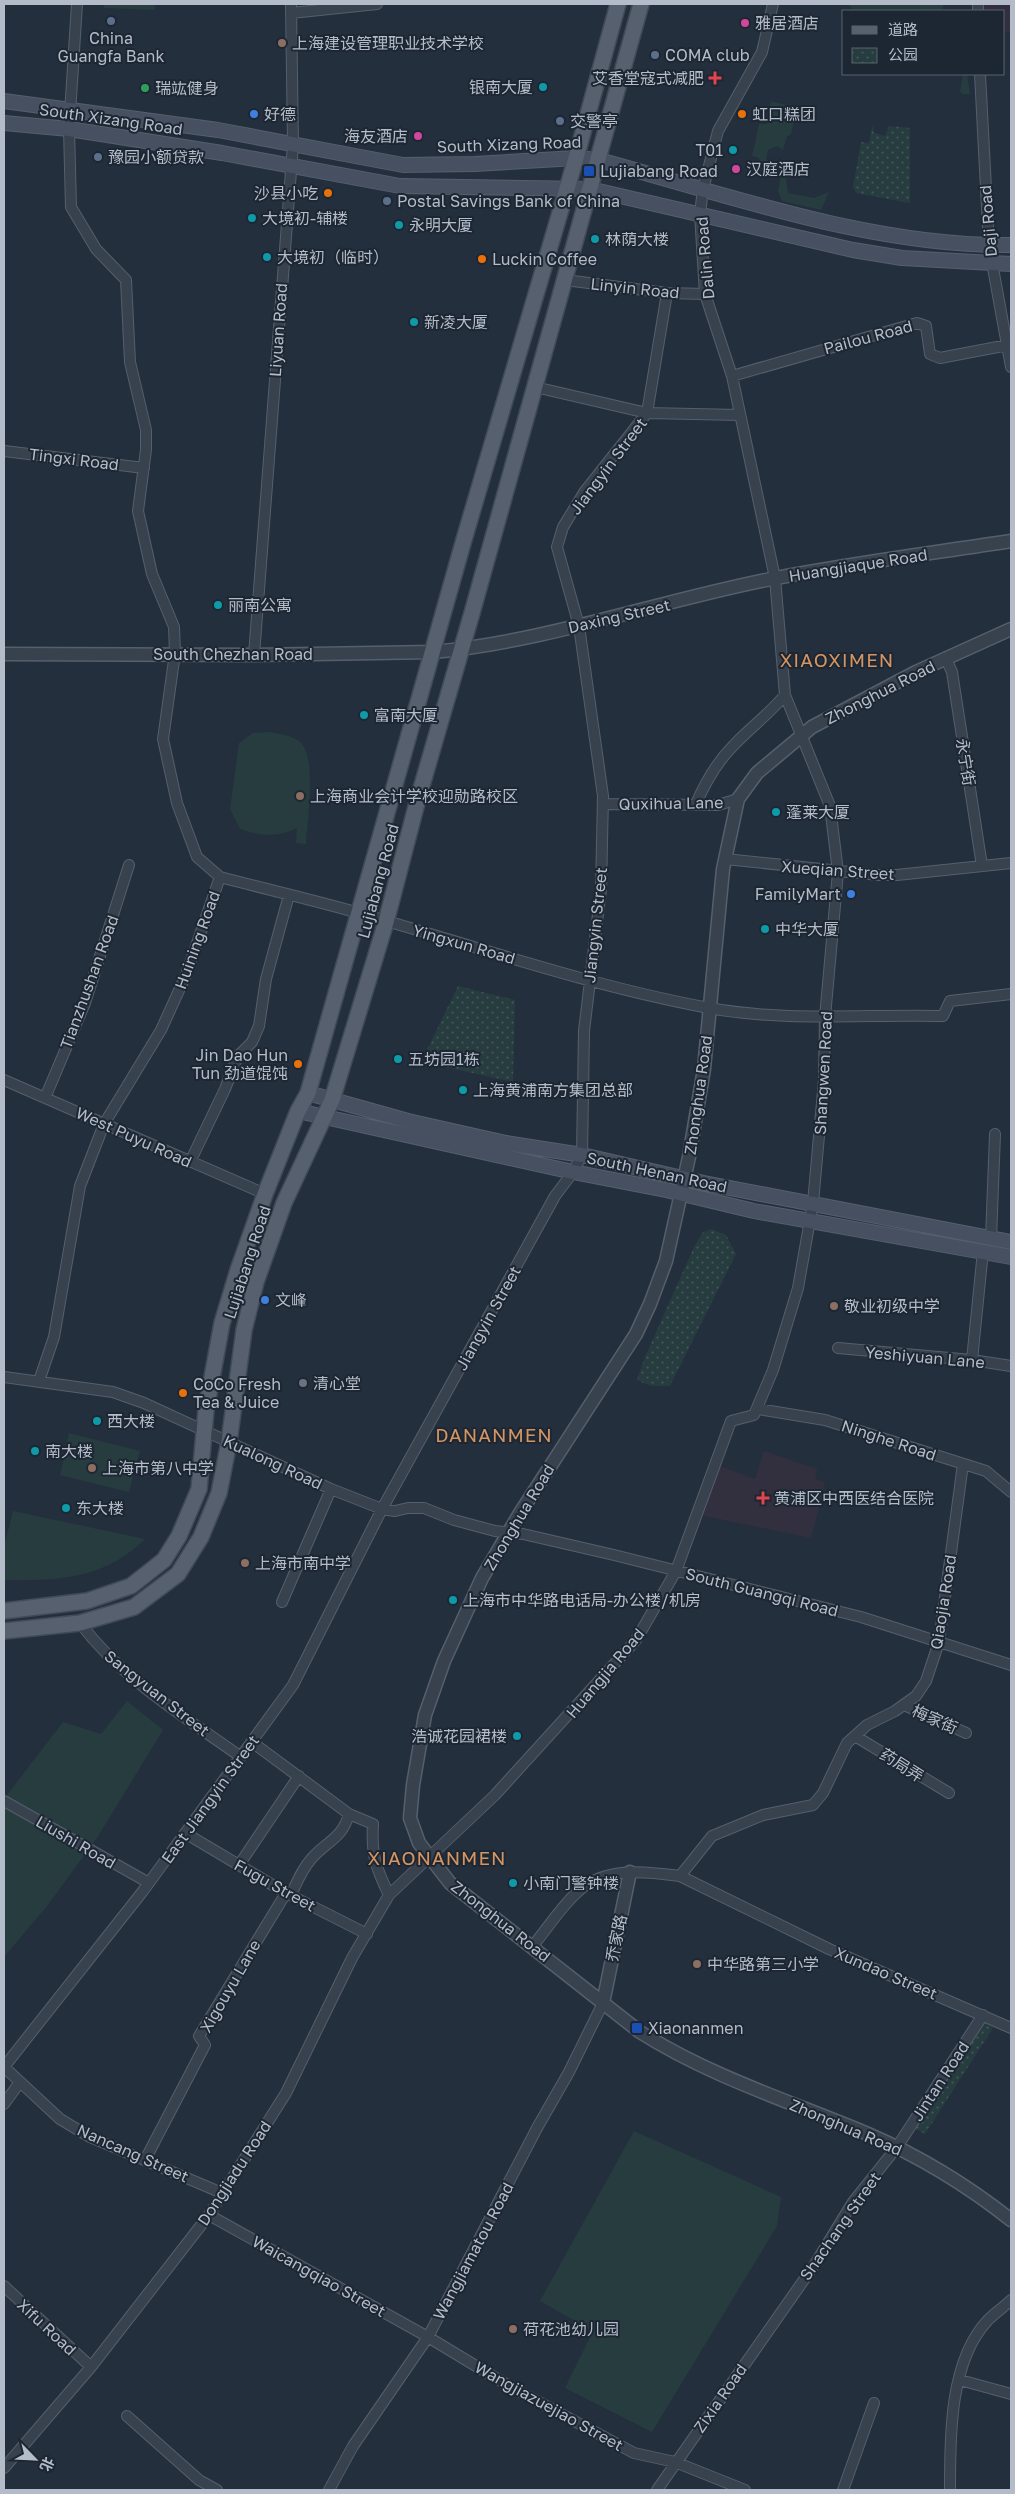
<svg xmlns="http://www.w3.org/2000/svg" width="1015" height="2494" viewBox="0 0 1015 2494" font-family="'Golos Text','Noto Sans SC',sans-serif">
  <defs>
    <pattern id="park-dots" width="8" height="8" patternUnits="userSpaceOnUse" patternTransform="scale(1.25)"><rect width="8" height="8" fill="#263c3f"/><path d="M2 2h.1M6 6h.1" fill="none" stroke="#435659" stroke-width="1.8" stroke-linecap="round"/></pattern>
  </defs>
  <rect width="100%" height="100%" fill="#242f3e"/>
  <path fill="#32303f" d="M983,4H1011V32H1004V11H983Z
    M764,1451L817,1469L815,1479L825,1482L811,1538L700,1515L717,1465L755,1479Z"/>
  <path fill="#263c3f" d="M104,4H155V10L104,8Z
    M849,4H943V11H852Z
    M963,74H967L970,94H963L960,92Z
    M771,101L790,106L788,119L794,121L791,134L787,136L783,150L777,146L768,150L766,159L774,167L768,169L776,171L782,168L785,172L788,193L814,198L829,192L821,210L782,201L778,191L781,175L763,170L759,158L752,156L759,124H767Z
    M269,732C279,734 290,735 299,741C318,756 307,821 306,844L296,843L297,828C277,838 260,836 240,829L230,809L239,743L253,733Z
    M69,1433L140,1451L129,1492L60,1475Z
    M13,1511L145,1539C105,1579 58,1581 4,1580V1546Z
    M127,1701L163,1730L97,1838L47,1906L4,1957V1799L63,1722L101,1734Z
    M634,2131L781,2197L777,2226L652,2432L565,2388L593,2331L540,2301Z"/>
  <path fill="url(#park-dots)" d="M873,124L874,133L885,136L889,126L910,128V203L856,193L853,187L861,142L869,143Z
    M458,986L515,1000L513,1082L432,1064L427,1050Z
    M711,1229L726,1235L736,1254L670,1386H651L637,1380L645,1357L694,1247L702,1233Z
    M984,2022L993,2028L925,2134L914,2128Z"/>
  <g fill="none" stroke-linecap="round" stroke-linejoin="round">
    <defs>
      <path id="minor" d="M978,11V4
        M291,13L377,4
        M980,74L989,246L1011,367
        M565,280L667,293L705,294
        M732,376L917,323L926,326L930,354L940,358L1008,345
        M535,387L647,413L740,415
        M4,451L144,468
        M254,655L293,145L291,4
        M946,659L952,672L982,866
        M603,804L718,805L738,799
        M696,804C705,783 717,762 733,746C750,728 769,714 785,695
        M725,859L879,875H897L1011,863
        M220,877C266,889 313,900 359,913C475,946 590,986 709,1008C786,1022 865,1014 943,1016L950,1001L1011,994
        M4,1080L265,1194
        M45,1098L85,1003L129,865
        M190,1162L225,1089L238,1056L252,1042L259,1026L266,979L289,895
        M991,1239L995,1134
        M838,1348L972,1360L1011,1366
        M972,1360L983,1251
        M4,1377L113,1392L144,1403L331,1489L382,1509L395,1511L408,1508H424L454,1520L495,1531L523,1534L614,1555L861,1617L1011,1665
        M39,1381L54,1337L80,1186L104,1124L161,1030L186,975L220,877L197,857L177,803L163,739L175,653L174,627L152,574L138,511L146,450V430L130,362L126,280L96,249L71,207L69,129L77,4
        M758,1409L825,1420L986,1471L1011,1492
        M282,1602L331,1489
        M80,1623C122,1679 185,1717 241,1757
        M904,1705L966,1733
        M855,1736L949,1793
        M252,1742L349,1814L373,1824C371,1855 376,1868 389,1895
        M4,1801L149,1883
        M185,1833L286,1893L367,1934
        M239,1865L299,1776
        M680,1876L829,1949L1011,2028
        M291,1895C297,1882 302,1869 312,1858C328,1840 342,1839 349,1814
        M532,1947C547,1929 567,1898 586,1885C614,1867 649,1872 680,1876L712,1836L763,1815L813,1805L823,1793L847,1743L867,1725L895,1711L916,1696L926,1681L939,1642L963,1464
        M4,2067L143,1891L293,1685L382,1509L555,1196L573,1172L582,1155L584,1031L601,889L603,796L579,626L557,547L563,527L585,491L647,413L667,293
        M4,2067L60,2119L90,2137L222,2193
        M4,2104L20,2082
        M145,2160L205,2045L199,2036L286,1893
        M209,2215L428,2337L509,2386L634,2453L675,2462L745,2490
        M4,2286L91,2367
        M960,2380L1011,2394
        M127,2416L199,2480L217,2490
        M4,2468L91,2367L209,2215L286,2093L352,1958L389,1895L495,1795L636,1640L676,1571L731,1421L754,1415L773,1370L798,1288L813,1203L824,1080L825,1017L838,872L830,806L785,695L775,578L732,376L705,294L700,214L703,189L718,131L762,52L773,4
        M329,2490L353,2446L428,2337L537,2128L569,2072L603,2003
        M657,2490L815,2264L853,2202L897,2147L983,2015
        M843,2490L874,2403
        M950,2490C950,2438 949,2361 988,2320C995,2313 1004,2307 1011,2300"/>
      <path id="tertiary" d="M1011,629L916,672L812,727L757,773L738,799L723,869L704,1069L689,1157L666,1261L650,1304L636,1334L520,1513L482,1578L444,1661L425,1715L413,1785L410,1818L419,1843L450,1883L640,2032C711,2077 792,2102 868,2134C919,2156 968,2186 1011,2220
        M4,654L254,655L433,652C550,641 661,600 776,578C854,563 933,553 1011,541
        M603,2003L630,1872"/>
      <path id="secondary" d="M4,101L218,130L403,165L475,164L576,158L599,160C731,196 874,247 1011,245
        M4,123L69,129L222,153L400,186L590,189L853,250L902,258L1011,264
        M308,1093L408,1121L506,1143L582,1155L704,1183L1011,1242
        M298,1111L573,1172L666,1190L754,1211L1011,1257"/>
      <path id="primary" d="M4,1611L87,1601L131,1586L164,1560L179,1536L199,1489L206,1410L222,1323L238,1270L265,1194L298,1111L308,1093L463,543L576,158L618,4
        M4,1631L80,1623L134,1607L178,1574L201,1537L219,1493L229,1442L244,1330L256,1282L284,1203L332,1100L386,922L418,799L472,613L641,4"/>
    </defs>
    <use href="#minor" stroke="#565f6c" stroke-width="12"/>
    <use href="#tertiary" stroke="#565f6c" stroke-width="15"/>
    <use href="#secondary" stroke="#565f6c" stroke-width="16"/>
    <use href="#primary" stroke="#414a57" stroke-width="18"/>
    <use href="#minor" stroke="#38414e" stroke-width="10"/>
    <use href="#tertiary" stroke="#38414e" stroke-width="12"/>
    <use href="#secondary" stroke="#465061" stroke-width="14"/>
    <use href="#primary" stroke="#56606e" stroke-width="15"/>
  </g>
  <g fill="#5c6f8a" stroke="#1d2633" stroke-width="2">
    <circle cx="111" cy="21" r="5"/>
    <circle cx="655" cy="55" r="5"/>
    <circle cx="560" cy="121" r="5"/>
    <circle cx="98" cy="157" r="5"/>
    <circle cx="387" cy="201" r="5"/>
  </g>
  <g fill="#d1479c" stroke="#1d2633" stroke-width="2">
    <circle cx="745" cy="23" r="5"/>
    <circle cx="418" cy="136" r="5"/>
    <circle cx="736" cy="169" r="5"/>
  </g>
  <g fill="#8d6e63" stroke="#1d2633" stroke-width="2">
    <circle cx="282" cy="43" r="5"/>
    <circle cx="300" cy="796" r="5"/>
    <circle cx="834" cy="1306" r="5"/>
    <circle cx="92" cy="1468" r="5"/>
    <circle cx="245" cy="1563" r="5"/>
    <circle cx="697" cy="1964" r="5"/>
    <circle cx="513" cy="2329" r="5"/>
  </g>
  <g fill="#e0444e" stroke="#1d2633" stroke-width="2">
    <path d="M712.5 70.5h5v5h5v5h-5v5h-5v-5h-5v-5h5z"/>
    <path d="M760.5 1490.5h5v5h5v5h-5v5h-5v-5h-5v-5h5z"/>
  </g>
  <g fill="#0f9aa8" stroke="#1d2633" stroke-width="2">
    <circle cx="543" cy="87" r="5"/>
    <circle cx="733" cy="150" r="5"/>
    <circle cx="252" cy="218" r="5"/>
    <circle cx="399" cy="225" r="5"/>
    <circle cx="595" cy="239" r="5"/>
    <circle cx="267" cy="257" r="5"/>
    <circle cx="414" cy="322" r="5"/>
    <circle cx="218" cy="605" r="5"/>
    <circle cx="364" cy="715" r="5"/>
    <circle cx="776" cy="812" r="5"/>
    <circle cx="765" cy="929" r="5"/>
    <circle cx="398" cy="1059" r="5"/>
    <circle cx="463" cy="1090" r="5"/>
    <circle cx="97" cy="1421" r="5"/>
    <circle cx="35" cy="1451" r="5"/>
    <circle cx="66" cy="1508" r="5"/>
    <circle cx="453" cy="1600" r="5"/>
    <circle cx="517" cy="1736" r="5"/>
    <circle cx="513" cy="1883" r="5"/>
  </g>
  <circle fill="#2e9e5b" stroke="#1d2633" stroke-width="2" cx="145" cy="88" r="5"/>
  <g fill="#3f7fe0" stroke="#1d2633" stroke-width="2">
    <circle cx="254" cy="114" r="5"/>
    <circle cx="851" cy="894" r="5"/>
    <circle cx="265" cy="1300" r="5"/>
  </g>
  <g fill="#e8710a" stroke="#1d2633" stroke-width="2">
    <circle cx="742" cy="114" r="5"/>
    <circle cx="328" cy="193" r="5"/>
    <circle cx="482" cy="259" r="5"/>
    <circle cx="298" cy="1064" r="5"/>
    <circle cx="183" cy="1393" r="5"/>
  </g>
  <g fill="#1a4fb4" stroke="#1d2633" stroke-width="2">
    <rect x="583" y="165" width="12" height="12" rx="2.5"/>
    <rect x="631" y="2022" width="12" height="12" rx="2.5"/>
  </g>
  <circle fill="#6b7280" stroke="#1d2633" stroke-width="2" cx="303" cy="1383" r="5"/>
  <g text-anchor="middle" stroke-width="4" stroke-linejoin="round" paint-order="stroke">
    <g font-size="16" fill="#b4bcc9" stroke="#1d2633" text-anchor="start">
      <text x="755" y="29">雅居酒店</text>
      <text x="111" y="44" text-anchor="middle">China<tspan x="111" dy="18">Guangfa Bank</tspan></text>
      <text x="292" y="49">上海建设管理职业技术学校</text>
      <text x="665" y="61">COMA club</text>
      <text x="704" y="84" text-anchor="end">艾香堂寇式减肥</text>
      <text x="533" y="93" text-anchor="end">银南大厦</text>
      <text x="155" y="94">瑞竑健身</text>
      <text x="264" y="120">好德</text>
      <text x="752" y="120">虹口糕团</text>
      <text x="570" y="127">交警亭</text>
      <text x="408" y="142" text-anchor="end">海友酒店</text>
      <text x="723" y="156" text-anchor="end">T01</text>
      <text x="108" y="163">豫园小额贷款</text>
      <text x="746" y="175">汉庭酒店</text>
      <text x="600" y="177">Lujiabang Road</text>
      <text x="318" y="199" text-anchor="end">沙县小吃</text>
      <text x="397" y="207">Postal Savings Bank of China</text>
      <text x="262" y="224">大境初-辅楼</text>
      <text x="409" y="231">永明大厦</text>
      <text x="605" y="245">林荫大楼</text>
      <text x="277" y="263">大境初（临时）</text>
      <text x="492" y="265">Luckin Coffee</text>
      <text x="424" y="328">新凌大厦</text>
      <text x="228" y="611">丽南公寓</text>
      <text x="374" y="721">富南大厦</text>
      <text x="310" y="802">上海商业会计学校迎勋路校区</text>
      <text x="786" y="818">蓬莱大厦</text>
      <text x="841" y="900" text-anchor="end">FamilyMart</text>
      <text x="775" y="935">中华大厦</text>
      <text x="288" y="1061" text-anchor="end">Jin Dao Hun<tspan x="288" dy="18">Tun 劲道馄饨</tspan></text>
      <text x="408" y="1065">五坊园1栋</text>
      <text x="473" y="1096">上海黄浦南方集团总部</text>
      <text x="275" y="1306">文峰</text>
      <text x="844" y="1312">敬业初级中学</text>
      <text x="313" y="1389">清心堂</text>
      <text x="193" y="1390">CoCo Fresh<tspan x="193" dy="18">Tea &amp; Juice</tspan></text>
      <text x="107" y="1427">西大楼</text>
      <text x="45" y="1457">南大楼</text>
      <text x="102" y="1474">上海市第八中学</text>
      <text x="774" y="1504">黄浦区中西医结合医院</text>
      <text x="76" y="1514">东大楼</text>
      <text x="255" y="1569">上海市南中学</text>
      <text x="463" y="1606">上海市中华路电话局-办公楼/机房</text>
      <text x="507" y="1742" text-anchor="end">浩诚花园裙楼</text>
      <text x="523" y="1889">小南门警钟楼</text>
      <text x="707" y="1970">中华路第三小学</text>
      <text x="648" y="2034">Xiaonanmen</text>
      <text x="523" y="2335">荷花池幼儿园</text>
    </g>
    <g font-size="16" fill="#b4bcc9" stroke="#1d2633">
      <text transform="translate(111 119) rotate(8)" y="6">South Xizang Road</text>
      <text transform="translate(509 144) rotate(-2)" y="6">South Xizang Road</text>
      <text transform="translate(988 221) rotate(-95)" y="6">Daji Road</text>
      <text transform="translate(705 258) rotate(-95)" y="6">Dalin Road</text>
      <text transform="translate(635 288) rotate(6)" y="6">Linyin Road</text>
      <text transform="translate(278 330) rotate(-86)" y="6">Liyuan Road</text>
      <text transform="translate(868 337) rotate(-15)" y="6">Pailou Road</text>
      <text transform="translate(74 459) rotate(7)" y="6">Tingxi Road</text>
      <text transform="translate(608 466) rotate(-53)" y="6">Jiangyin Street</text>
      <text transform="translate(858 565) rotate(-9)" y="6">Huangjiaque Road</text>
      <text transform="translate(619 616) rotate(-13)" y="6">Daxing Street</text>
      <text x="233" y="660">South Chezhan Road</text>
      <text transform="translate(880 692) rotate(-27)" y="6">Zhonghua Road</text>
      <text transform="translate(966 762) rotate(81)" y="6">永宁街</text>
      <text transform="translate(671 803) rotate(-1)" y="6">Quxihua Lane</text>
      <text transform="translate(838 870) rotate(4)" y="6">Xueqian Street</text>
      <text transform="translate(378 881) rotate(-75)" y="6">Lujiabang Road</text>
      <text transform="translate(595 925) rotate(-84)" y="6">Jiangyin Street</text>
      <text transform="translate(197 940) rotate(-70)" y="6">Huining Road</text>
      <text transform="translate(464 944) rotate(16)" y="6">Yingxun Road</text>
      <text transform="translate(89 982) rotate(-70)" y="6">Tianzhushan Road</text>
      <text transform="translate(823 1073) rotate(-87)" y="6">Shangwen Road</text>
      <text transform="translate(698 1095) rotate(-82)" y="6">Zhonghua Road</text>
      <text transform="translate(134 1137) rotate(24)" y="6">West Puyu Road</text>
      <text transform="translate(657 1172) rotate(12)" y="6">South Henan Road</text>
      <text transform="translate(247 1262) rotate(-72)" y="6">Lujiabang Road</text>
      <text transform="translate(488 1318) rotate(-61)" y="6">Jiangyin Street</text>
      <text transform="translate(925 1357) rotate(5)" y="6">Yeshiyuan Lane</text>
      <text transform="translate(889 1440) rotate(18)" y="6">Ninghe Road</text>
      <text transform="translate(273 1462) rotate(25)" y="6">Kualong Road</text>
      <text transform="translate(519 1517) rotate(-59)" y="6">Zhonghua Road</text>
      <text transform="translate(762 1592) rotate(14)" y="6">South Guangqi Road</text>
      <text transform="translate(943 1602) rotate(-81)" y="6">Qiaojia Road</text>
      <text transform="translate(605 1673) rotate(-50)" y="6">Huangjia Road</text>
      <text transform="translate(157 1693) rotate(38)" y="6">Sangyuan Street</text>
      <text transform="translate(935 1719) rotate(24)" y="6">梅家街</text>
      <text transform="translate(902 1765) rotate(32)" y="6">药局弄</text>
      <text transform="translate(210 1799) rotate(-54)" y="6">East Jiangyin Street</text>
      <text transform="translate(76 1842) rotate(30)" y="6">Liushi Road</text>
      <text transform="translate(275 1885) rotate(29)" y="6">Fugu Street</text>
      <text transform="translate(501 1921) rotate(38)" y="6">Zhonghua Road</text>
      <text transform="translate(616 1938) rotate(-78)" y="6">乔家路</text>
      <text transform="translate(886 1973) rotate(23)" y="6">Xundao Street</text>
      <text transform="translate(230 1986) rotate(-60)" y="6">Xigouyu Lane</text>
      <text transform="translate(940 2081) rotate(-57)" y="6">Jintan Road</text>
      <text transform="translate(846 2127) rotate(23)" y="6">Zhonghua Road</text>
      <text transform="translate(133 2153) rotate(24)" y="6">Nancang Street</text>
      <text transform="translate(234 2173) rotate(-57)" y="6">Dongjiadu Road</text>
      <text transform="translate(840 2226) rotate(-55)" y="6">Shachang Street</text>
      <text transform="translate(473 2251) rotate(-62)" y="6">Wangjiamatou Road</text>
      <text transform="translate(319 2276) rotate(29)" y="6">Waicangqiao Street</text>
      <text transform="translate(47 2327) rotate(43)" y="6">Xifu Road</text>
      <text transform="translate(720 2398) rotate(-55)" y="6">Zixia Road</text>
      <text transform="translate(549 2406) rotate(29)" y="6">Wangjiazuejiao Street</text>
    </g>
    <g font-size="19" letter-spacing="1" fill="#d59563" stroke="#1d2633">
      <text x="837" y="667">XIAOXIMEN</text>
      <text x="494" y="1442">DANANMEN</text>
      <text x="437" y="1865">XIAONANMEN</text>
    </g>
  </g>
  <rect width="1015" height="2494" fill="none" stroke="#b4bcc9" stroke-width="10"/>
  <rect x="842" y="10" width="162" height="65" fill="#1d2633" stroke="#59626f"/>
  <rect x="852" y="26" width="25" height="8" fill="#56606e" stroke="#59626f"/>
  <text x="888" y="35" font-size="15" fill="#b4bcc9">道路</text>
  <rect x="852" y="48" width="25" height="15" fill="url(#park-dots)" stroke="#59626f"/>
  <text x="888" y="60" font-size="15" fill="#b4bcc9">公园</text>
  <g transform="translate(35 2459) rotate(114)" stroke="#1d2633" stroke-width="4" paint-order="stroke">
  <path d="M0-4L9 19L0 12L-9 19Z" fill="#b4bcc9"/>
  <text y="-8" font-size="14" font-weight="bold" text-anchor="middle" fill="#b4bcc9">北</text>
  </g>
</svg>
